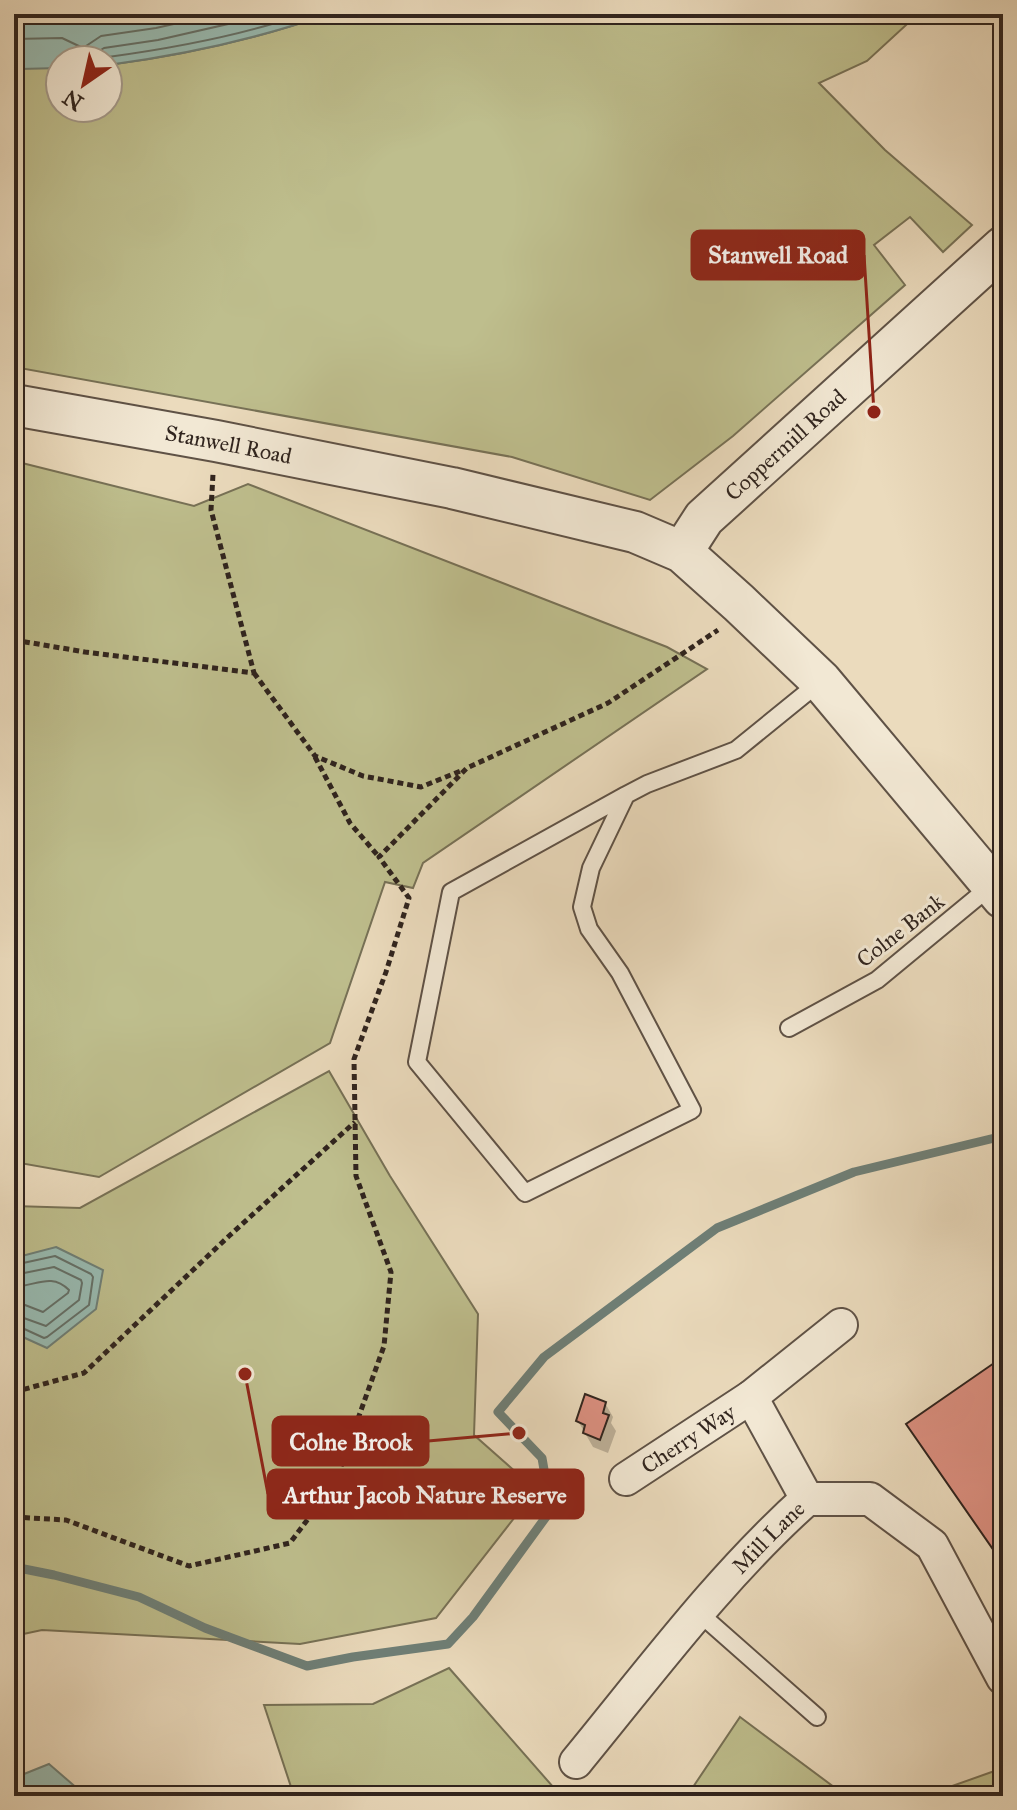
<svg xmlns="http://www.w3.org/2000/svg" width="1017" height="1810" viewBox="0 0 1017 1810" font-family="'IM FELL Great Primer',serif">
  <rect width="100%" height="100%" fill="#ebdbbd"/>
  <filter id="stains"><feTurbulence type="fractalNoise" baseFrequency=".0025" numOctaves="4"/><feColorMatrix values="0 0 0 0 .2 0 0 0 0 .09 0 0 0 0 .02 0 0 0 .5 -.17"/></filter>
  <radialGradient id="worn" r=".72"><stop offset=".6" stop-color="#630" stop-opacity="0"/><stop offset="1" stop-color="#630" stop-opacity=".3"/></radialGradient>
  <path fill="#bebe8d" stroke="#777156" stroke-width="2" d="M328,14H918L867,61L819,83L885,150L972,225L943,252L910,217L874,245L905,285L733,436L650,500L512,457L14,367V68H60V108H108V65C183,55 257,39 328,14Z
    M14,461L194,506L248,484L667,647L707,669L423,863L413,888L385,882L330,1043L99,1177L14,1162Z
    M329,1071L390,1176L478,1314L474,1435L536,1490L436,1618L300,1644L42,1630L14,1636V1206L80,1208Z
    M449,1668L561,1796H294L264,1705L373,1704Z
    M740,1717L846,1796H687Z
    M1003,1768V1796H924Z"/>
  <path fill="#98bbb2" stroke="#6e7f77" stroke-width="2" d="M14,14H328C257,39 183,55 108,65V60H60V68L20,69L14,68Z
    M56,1247L103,1270L96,1309L47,1348L14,1333V1258Z
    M49,1764L86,1796H14V1778Z"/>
  <path fill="#0003" d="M1003,1373V1565L920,1445L909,1425Z
    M605,1403L613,1417L611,1423L616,1431L608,1453L593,1447L578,1421Z"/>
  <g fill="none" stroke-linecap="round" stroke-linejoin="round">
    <path stroke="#647068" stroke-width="2" d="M14,39L62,38L83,48L101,36L156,28L218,14
      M91,60L96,53L104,48L158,40L272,14
      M103,60L108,57C174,48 241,36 303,14
      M14,1265L55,1256L91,1274L93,1277L89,1305L47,1337L44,1338L20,1327L14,1326
      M14,1275L54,1267L81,1280L82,1283L79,1300L46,1326L21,1317L14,1316
      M14,1287C36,1286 51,1272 69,1290L68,1293L43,1312L25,1305L14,1304"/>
    <path stroke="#6e7f77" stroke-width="9" d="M14,1567L54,1575L139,1597L205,1628L307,1666L353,1657L448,1644L473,1617L551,1510L542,1458L498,1412L544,1357L717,1228L854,1172L1003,1136"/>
  </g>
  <path fill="#dc9081" stroke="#30241e" stroke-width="2" d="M997,1361L1003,1369V1555L999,1558L906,1424Z
    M585,1394L606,1402L603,1413L609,1415L600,1440L583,1433L585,1425L576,1421Z"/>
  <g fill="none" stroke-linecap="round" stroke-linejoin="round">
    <defs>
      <path id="service" d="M626,795L591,868L582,907L589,929L620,973L692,1110L525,1193L417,1062L451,892L626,795L647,784L736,750L821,681
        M789,1028L877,980L992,885
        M698,1612L817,1717"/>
      <g id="minor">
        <path d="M751,1397L807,1499"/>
        <path id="s1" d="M626,1479L751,1397L841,1325"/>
        <path id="s2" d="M576,1762C650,1672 720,1577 807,1499H870L932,1545L1003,1678"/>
      </g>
      <g id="tertiary">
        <path id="s3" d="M14,405L216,441L452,488L635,532L682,552L739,603L821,681L1003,898"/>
        <path id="s4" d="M682,552L704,518L1003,247"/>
      </g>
    </defs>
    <use href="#service" stroke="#5f5246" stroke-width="20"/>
    <use href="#minor" stroke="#5f5246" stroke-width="36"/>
    <use href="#tertiary" stroke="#5f5246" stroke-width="44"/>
    <path stroke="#30241e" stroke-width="5" stroke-dasharray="6 4" stroke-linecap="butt" d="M14,640L85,652L254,673L211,510L213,474
      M254,673L315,756L363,776L421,787L463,770
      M315,757L350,823L379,857
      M14,1392L84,1373L229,1236L355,1122
      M14,1517L66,1520L189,1566L290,1543L335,1483L384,1346L391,1272L356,1176L354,1059L386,972L409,898L379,857L467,768L608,703L718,630"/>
    <use href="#service" stroke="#f2e8d4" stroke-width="16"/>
    <use href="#minor" stroke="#f2e8d4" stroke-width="32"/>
    <use href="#tertiary" stroke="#f2e8d4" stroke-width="40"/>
  </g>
  <g text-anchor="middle" stroke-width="6" stroke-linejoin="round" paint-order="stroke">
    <g font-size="22" fill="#30241e" stroke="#f2e8d4">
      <text dy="8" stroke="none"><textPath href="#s3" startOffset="218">Stanwell Road</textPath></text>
      <text dy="8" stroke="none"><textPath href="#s4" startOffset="150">Coppermill Road</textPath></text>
      <text transform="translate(900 930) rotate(-38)" y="8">Colne Bank</text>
      <text dy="8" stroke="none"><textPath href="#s1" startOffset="74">Cherry Way</textPath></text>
      <text dy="8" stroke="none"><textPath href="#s2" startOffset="296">Mill Lane</textPath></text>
    </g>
  </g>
  <path fill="none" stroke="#8f2418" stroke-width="3" d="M874 412L864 255M519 1433L428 1441M245 1374L268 1494"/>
  <g fill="#8f2418" stroke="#f2e8d4" stroke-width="3">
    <circle cx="874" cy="412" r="8"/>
    <circle cx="519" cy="1433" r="8"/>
    <circle cx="245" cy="1374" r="8"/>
  </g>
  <g fill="#8f2418" stroke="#8f2418" stroke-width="3">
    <rect x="692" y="231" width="172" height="48" rx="8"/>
    <rect x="273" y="1417" width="155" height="48" rx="8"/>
    <rect x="268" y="1470" width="315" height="48" rx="8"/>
  </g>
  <g font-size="24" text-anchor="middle" font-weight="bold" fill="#fff">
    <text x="778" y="263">Stanwell Road</text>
    <text x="351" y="1450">Colne Brook</text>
    <text x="425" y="1503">Arthur Jacob Nature Reserve</text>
  </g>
  <rect width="1017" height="1810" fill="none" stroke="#ebdbbd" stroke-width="48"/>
  <rect x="16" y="16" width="985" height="1778" fill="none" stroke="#30241e" stroke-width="4"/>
  <rect x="24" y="24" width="969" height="1762" fill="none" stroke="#30241e" stroke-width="2"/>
  <g transform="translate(84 84) rotate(214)"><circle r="38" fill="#f2e8d4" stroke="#a49a8b" stroke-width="2"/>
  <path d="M0-6L14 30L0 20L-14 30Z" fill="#8f2418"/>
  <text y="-12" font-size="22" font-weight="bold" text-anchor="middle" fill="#30241e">N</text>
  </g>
  <rect width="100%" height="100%" filter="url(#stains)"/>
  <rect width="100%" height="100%" fill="url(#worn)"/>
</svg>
